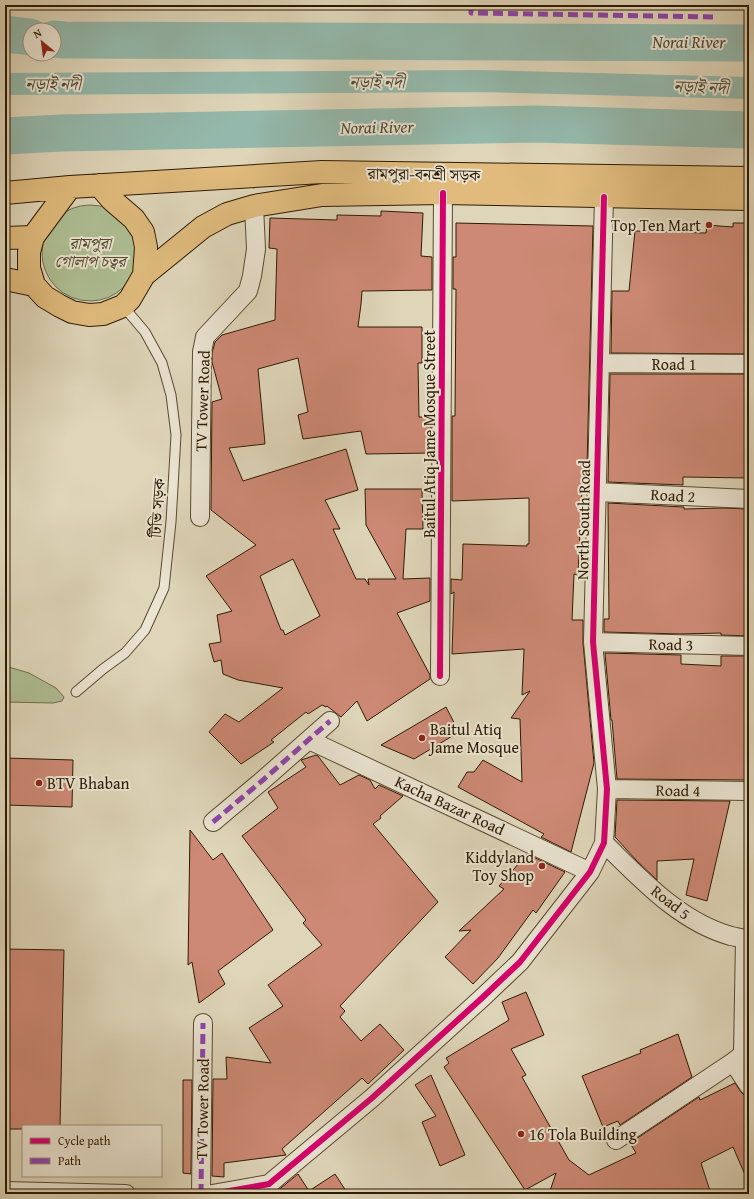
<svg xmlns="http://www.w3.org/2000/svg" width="754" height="1199" viewBox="0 0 754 1199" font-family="'Gentium Book Plus','Noto Serif Bengali',serif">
  <rect width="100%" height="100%" fill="#dfd6ba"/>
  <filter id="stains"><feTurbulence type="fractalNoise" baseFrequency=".005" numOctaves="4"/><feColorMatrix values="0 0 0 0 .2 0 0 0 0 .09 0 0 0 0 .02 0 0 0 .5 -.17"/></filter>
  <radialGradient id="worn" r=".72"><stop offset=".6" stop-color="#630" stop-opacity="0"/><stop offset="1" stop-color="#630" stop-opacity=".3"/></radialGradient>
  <path fill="#aebe93" stroke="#6e6c4a" d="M42 253a48 48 0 1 1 96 0a48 48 0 1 1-96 0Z
    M5,666L29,673L56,688L64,697L62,701L53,703L5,702Z"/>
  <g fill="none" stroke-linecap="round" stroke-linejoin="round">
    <path stroke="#94b9ac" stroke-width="22" d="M5,84L480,81L749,88"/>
    <path stroke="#94b9ac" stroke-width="37" d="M5,34L30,37
      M54,39L65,40L749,43
      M5,136L61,133L536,124L749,130"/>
  </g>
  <path fill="#cd8975" stroke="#2e1a00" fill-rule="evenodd" d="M381,211L423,213L421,256L432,257V290L362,291L361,304L358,327H422V363H418L419,417H431V453L366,454L361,431L303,439L298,415L308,412L298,358L258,369L265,444L229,448L243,481L346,449L358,490L325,500L340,529H333L356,579H365L369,585L368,579H396L366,525L365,489H422L423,529H406L403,579L430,578V601L397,613L430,675V679L367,721L357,701L341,717L327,706L326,707L322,705L308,714L306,712L271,740L274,742L241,764L209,732L225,714L239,722L283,688L238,680L223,674L221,660L214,662L209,644L221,642L217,615L232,611L206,576L256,545L211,510L212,402L222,399L212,362V353L215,342L222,335L275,320L277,249L269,248L270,218L337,220V215L381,216ZM293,559L320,616L285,635L283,630H281L260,576Z
    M456,223L593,226L587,467H583L578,575L574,574L572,620H583V643L594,763L571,852L541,837L544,834L458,787L467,772H474L483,760L522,782L520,719L511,718L530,691L522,695L524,649L452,654L454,592L451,594V579L462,580L463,544L527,546V544H529V498L452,501V416H455L456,289H453V257H456Z
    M733,223H749V354L611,353L612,291H629L635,231L706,233L707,225L733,227Z
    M610,374H749V478L683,477V485L608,482Z
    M608,503L684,507V509L723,508L749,509V636L721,635V633L681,634L604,632V619H609Z
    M605,653L681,655V664L721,666V656H749V780L617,779L612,720H611Z
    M446,707L459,732L414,759L381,745Z
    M316,755L318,756L340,785L359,775L370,780L375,789L379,785L403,796L380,816L381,818L373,824L438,902L340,1006L345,1011L340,1017L361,1041L380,1024L404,1050L368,1084L362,1078L282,1149L286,1155L224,1163V1177L212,1176L213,1079H227L226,1057L271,1063L249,1028L283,1006L268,985L322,945L303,923L306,920L242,836L278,808L268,792L306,767L301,760Z
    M5,758L73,760L72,807L5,805Z
    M617,800L730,801L707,901L686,895L694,859L657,861V880L637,861L615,837Z
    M190,830L213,860L222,853L273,930L218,971L225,984L199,1003L192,962L188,965Z
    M527,854L565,872L536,913L533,910L498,958L473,984L445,957L471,930L459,931L504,889L499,886Z
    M5,949L64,950L60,1126H23V1129H5Z
    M526,992L544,1035L511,1049L526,1075L522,1077L569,1160L589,1175L636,1153L630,1143L699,1097L700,1100L735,1083L741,1092L744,1095L749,1096V1184L733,1147L701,1163L711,1194H549L556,1173L525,1190L444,1067L449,1063L446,1058L509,1020L502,1002Z
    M678,1034L692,1077L620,1125L618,1121L603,1127L582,1076L641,1053L640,1050Z
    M431,1075L465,1155L440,1166L422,1122L436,1116L415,1085Z
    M183,1080H192L191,1174L183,1173Z
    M298,1174L309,1191L335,1174L348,1194H272L276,1192Z"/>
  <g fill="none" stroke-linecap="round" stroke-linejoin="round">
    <defs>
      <path id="service" d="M76,692L103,669L125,653L145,630L164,588L171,522L176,435L171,395L162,363L145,332L123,306"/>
      <path id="minor" d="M600,363L749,364
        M596,492L749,499
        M200,517L202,352L205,337L248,291L252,276L256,249L254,206
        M593,642L749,646
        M440,676L443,193
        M309,740L590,872
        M607,789L749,791
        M213,822L263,780L330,721
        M604,843C641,879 680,922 731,936C737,937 743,939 749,939
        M733,1062L749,1086
        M616,1140L733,1062L743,1054L745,939
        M5,1191L126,1194
        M201,1194L203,1023
        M212,1194L269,1184L372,1098L482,998L520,962L590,872L604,843L607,789L593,642L604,197"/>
      <path id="primary" d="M99,185L112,200L134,219L143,232L146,247L144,275L130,299L123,306L103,314L89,315L72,312L60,306L45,297L34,285L29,268V252L33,237L70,187L322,172L749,178
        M5,193L70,187
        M5,238L33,237
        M144,275L203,227L227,214L254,206L322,195L443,193L749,199
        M5,279L34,285"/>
    </defs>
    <use href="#service" stroke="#5a492e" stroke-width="11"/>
    <use href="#minor" stroke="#5a492e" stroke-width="20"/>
    <use href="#primary" stroke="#2e1a00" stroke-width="24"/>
    <use href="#service" stroke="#eae4d2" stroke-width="9"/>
    <use href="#minor" stroke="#eae4d2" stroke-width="18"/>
    <use href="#primary" stroke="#e0bb7d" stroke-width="22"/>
    <path stroke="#8e44ad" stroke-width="5" stroke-dasharray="10 5" stroke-linecap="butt" d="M471,5V13L713,17
      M213,822L263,780L330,721
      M201,1194L203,1023"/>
    <defs>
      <path id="cycleway" d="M440,676L443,193
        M212,1194L269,1184L372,1098L482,998L520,962L590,872L604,843L607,789L593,642L604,197"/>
    </defs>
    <use href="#cycleway" stroke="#eae4d2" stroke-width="8"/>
    <use href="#cycleway" stroke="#d6006c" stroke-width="6"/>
  </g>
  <g fill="#8f2418" stroke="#eae4d2" stroke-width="1.5">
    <circle cx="709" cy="225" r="4"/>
    <circle cx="422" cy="738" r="4"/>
    <circle cx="39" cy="783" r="4"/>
    <circle cx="542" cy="866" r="4"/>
    <circle cx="521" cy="1134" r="4"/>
  </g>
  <g text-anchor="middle" stroke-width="4" stroke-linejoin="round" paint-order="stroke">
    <g font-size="16" fill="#2e1a00" stroke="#eae4d2">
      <text transform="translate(424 174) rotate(1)" y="6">রামপুরা-বনশ্রী সড়ক</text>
      <text x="674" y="370">Road 1</text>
      <text transform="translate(202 401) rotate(-88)" y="6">TV Tower Road</text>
      <text transform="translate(429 434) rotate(-90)" y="6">Baitul Atiq Jame Mosque Street</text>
      <text transform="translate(673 495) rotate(3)" y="6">Road 2</text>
      <text transform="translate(157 508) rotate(-86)" y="6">টিভি সড়ক</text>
      <text transform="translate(583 520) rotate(-89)" y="6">North South Road</text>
      <text transform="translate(671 644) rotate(1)" y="6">Road 3</text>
      <text transform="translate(678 790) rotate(1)" y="6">Road 4</text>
      <text transform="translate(450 805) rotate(25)" y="6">Kacha Bazar Road</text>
      <text transform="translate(671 902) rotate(38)" y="6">Road 5</text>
      <text transform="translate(202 1109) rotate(-89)" y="6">TV Tower Road</text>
    </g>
    <g font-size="16" fill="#2e1a00" stroke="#eae4d2" text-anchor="start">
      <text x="701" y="231" text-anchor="end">Top Ten Mart</text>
      <text x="430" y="735">Baitul Atiq<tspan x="430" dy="18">Jame Mosque</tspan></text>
      <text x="47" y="789">BTV Bhaban</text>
      <text x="534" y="863" text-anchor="end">Kiddyland<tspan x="534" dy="18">Toy Shop</tspan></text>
      <text x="529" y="1140">16 Tola Building</text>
    </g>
    <g font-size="16" font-style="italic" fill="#544b2c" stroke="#eae4d2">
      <text x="90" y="249">রামপুরা<tspan x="90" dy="18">গোলাপ চত্বর</tspan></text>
    </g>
    <g font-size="17" font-style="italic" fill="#4d4a34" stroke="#eae4d2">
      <text x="689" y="48">Norai River</text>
      <text x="377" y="88">নড়াই নদী</text>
      <text x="53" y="90">নড়াই নদী</text>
      <text transform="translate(701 87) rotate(2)" y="6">নড়াই নদী</text>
      <text transform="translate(377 127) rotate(-1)" y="6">Norai River</text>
    </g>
  </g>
  <rect width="754" height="1199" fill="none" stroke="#dfd6ba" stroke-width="20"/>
  <rect x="6" y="6" width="742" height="1187" fill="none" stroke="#2e1a00" stroke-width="2"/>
  <rect x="10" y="10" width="734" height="1179" fill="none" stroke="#2e1a00"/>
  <rect x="22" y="1125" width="140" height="52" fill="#eae4d2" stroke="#9f937e"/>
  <rect x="30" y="1138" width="20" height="6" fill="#d6006c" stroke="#9f937e"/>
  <text x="58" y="1145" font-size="12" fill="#2e1a00">Cycle path</text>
  <rect x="30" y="1158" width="20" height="6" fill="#8e44ad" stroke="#9f937e"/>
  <text x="58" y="1165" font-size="12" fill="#2e1a00">Path</text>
  <g transform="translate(42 42) rotate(331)"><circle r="19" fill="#eae4d2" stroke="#9f937e"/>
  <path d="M0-3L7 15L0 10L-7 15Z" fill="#8f2418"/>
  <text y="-6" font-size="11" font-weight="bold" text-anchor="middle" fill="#2e1a00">N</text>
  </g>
  <rect width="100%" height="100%" filter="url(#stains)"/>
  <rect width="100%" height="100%" fill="url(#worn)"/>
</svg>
